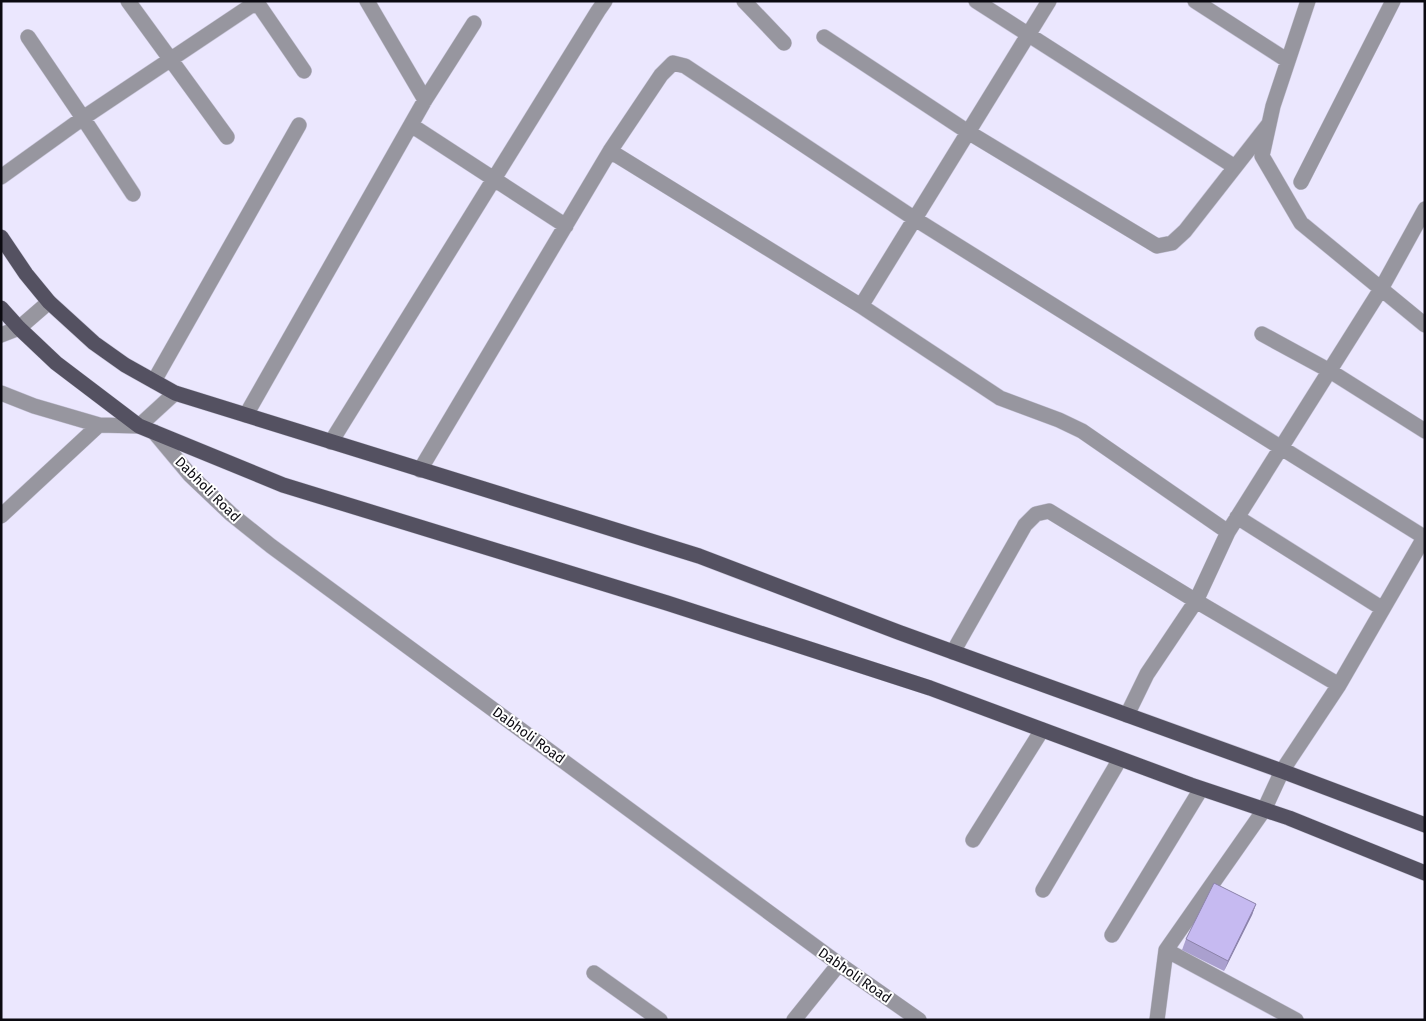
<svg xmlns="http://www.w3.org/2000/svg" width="1426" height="1021" viewBox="0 0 1426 1021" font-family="'Fira Sans',sans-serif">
  <rect width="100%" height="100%" fill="#ebe7fe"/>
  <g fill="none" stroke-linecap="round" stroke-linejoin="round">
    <defs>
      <path id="minor" d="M128,1L227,137
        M256,1L304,71
        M367,1L425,100
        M744,1L784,43
        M976,1L1235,167
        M1195,1L1288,61
        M1308,1L1273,106L1262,156L1301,223L1425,325
        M28,37L83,118L133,194
        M824,37L968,132L1157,246L1172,243L1185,231L1268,125
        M411,125L566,226
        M610,151L861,306L1000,398L1059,420L1082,431L1228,532
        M1,177L83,118L258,1
        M1301,182L1393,1
        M861,306L1049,1
        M1262,334L1330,371L1425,431
        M1,335L19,328L49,302
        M154,381L299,125
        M1,393L34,406L99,425L139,426L175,393
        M246,415L425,100L474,23
        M154,432L190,475L231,514L271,546L839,964L919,1020
        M331,442L598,11L605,1
        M420,470L610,151L661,75L673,63L685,66L915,219L1424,537
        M1,516L99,425
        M1237,517L1383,609
        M953,652L1025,525L1036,514L1049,511L1196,601L1339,685
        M1127,715L1147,674L1196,601L1228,532L1381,289L1425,209
        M973,840L1042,730
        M1043,890L1120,759
        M1112,935L1201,789
        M1166,950L1296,1020
        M594,973L660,1020
        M794,1020L839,964
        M1157,1020L1166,950L1264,810L1282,771L1339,685L1425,536"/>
      <path id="major" d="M1,237L26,274L49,302L94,343L125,365L175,393L699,556L898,632L1282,771L1425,825
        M1,308L19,328L56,363L139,426L283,485L667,603L930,688L1191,785L1289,818L1425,873"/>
    </defs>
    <use href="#minor" stroke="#c7c4d8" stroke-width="16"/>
    <use href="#major" stroke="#c7c4d8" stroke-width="16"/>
    <use href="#minor" stroke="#97969f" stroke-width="15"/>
    <use href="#major" stroke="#545161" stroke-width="15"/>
  </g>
  <path fill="#aaa0cf" d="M1256,904L1252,915L1224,971L1182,950L1186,939Z"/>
  <path fill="#8b82a9" d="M1256,904L1252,915L1224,971L1228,961Z"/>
  <path fill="#c6baf1" stroke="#8b82a9" d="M1214,883L1256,904L1228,961L1186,939Z"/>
  <g text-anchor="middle" stroke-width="4" stroke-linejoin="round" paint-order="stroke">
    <g font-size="14" fill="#0b0a11" stroke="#fff">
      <text transform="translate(208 489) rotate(45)" y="5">Dabholi Road</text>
      <text transform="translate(529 735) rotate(36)" y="5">Dabholi Road</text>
      <text transform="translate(855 975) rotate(35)" y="5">Dabholi Road</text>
    </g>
  </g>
  <rect width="1426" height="1021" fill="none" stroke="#0b0a11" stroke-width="5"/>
</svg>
